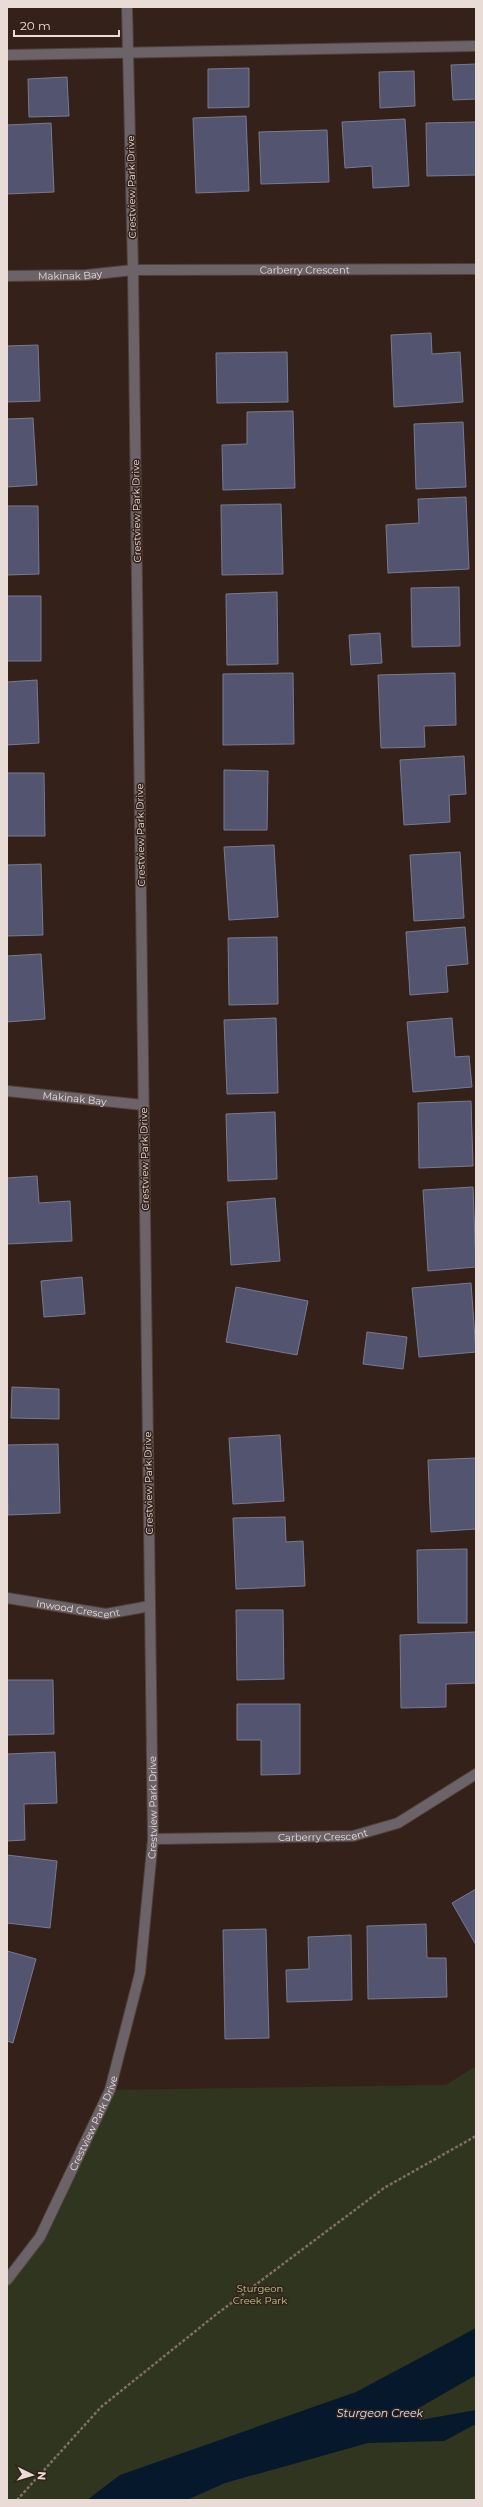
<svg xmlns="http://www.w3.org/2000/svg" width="483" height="2507" viewBox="0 0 483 2507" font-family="Montserrat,sans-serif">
  <rect width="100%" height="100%" fill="#34221a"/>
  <path fill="#30351f" d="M476,2066V2500H7V2280L40,2237L110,2090L446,2085Z"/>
  <path fill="#06192c" d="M476,2328V2375L412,2412L420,2420L476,2410V2424L444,2441L368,2443L225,2483L187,2500H87L120,2475L356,2392Z"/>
  <path fill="#525470" stroke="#797a8f" d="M476,64V99L453,100L451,65Z
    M249,68V107L208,108V69Z
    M414,71L415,106L380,108L379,72Z
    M67,77L69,116L29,117L28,79Z
    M246,116L249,191L196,193L193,118Z
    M405,119L409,186L373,188L372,166L345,168L342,122Z
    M476,122V175L427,176L426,123Z
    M51,123L54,192L7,194V125Z
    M327,130L329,182L261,184L259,132Z
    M431,333L432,354L460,352L463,402L394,407L391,335Z
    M38,345L40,401L7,402V346Z
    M287,352L288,402L217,403L216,353Z
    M293,411L295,488L223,490L222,445L247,444V412Z
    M33,418L37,485L7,487V419Z
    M463,422L466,487L416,489L414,424Z
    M466,497L469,569L388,573L386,525L419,523L418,499Z
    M281,504L283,574L222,575L221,505Z
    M7,506H38L39,574L7,575Z
    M459,587L460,646L412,647L411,588Z
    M277,592L278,664L227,665L226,594Z
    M7,596H41V661H7Z
    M380,633L382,663L351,665L349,635Z
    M293,673L294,744L223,745V674Z
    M455,673L456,725L424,726L425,747L381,748L378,675Z
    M37,680L39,743L7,745V682Z
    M464,756L466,794L449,795L450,822L404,825L400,760Z
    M224,770L268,771L267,830H224Z
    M7,773H44L45,836H7Z
    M274,845L278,917L229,920L224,847Z
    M460,852L464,918L414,921L410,855Z
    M41,864L43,935L7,936V865Z
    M465,927L468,964L446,966L448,992L410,995L406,932Z
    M277,937L278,1004L229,1005L228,938Z
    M41,954L45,1019L7,1022V956Z
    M276,1018L278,1093L227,1094L224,1020Z
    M452,1018L455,1057L469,1056L472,1087L413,1092L407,1022Z
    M471,1101L473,1166L419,1168L418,1103Z
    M275,1112L277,1179L228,1181L226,1114Z
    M37,1176L39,1203L70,1201L72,1241L7,1244V1178Z
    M473,1187L476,1267L428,1271L423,1190Z
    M275,1198L280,1261L231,1265L227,1202Z
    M82,1277L85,1314L44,1317L41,1281Z
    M471,1283L476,1352L419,1357L412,1288Z
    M236,1287L308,1301L297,1355L226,1342Z
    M367,1332L407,1337L403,1369L363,1364Z
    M12,1387L59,1389V1419L11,1418Z
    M280,1435L284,1501L233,1504L229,1438Z
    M58,1444L60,1513L8,1515L7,1445Z
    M476,1458V1529L431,1532L428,1460Z
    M285,1517L286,1542L303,1541L305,1586L236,1589L233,1518Z
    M467,1549V1623H418L417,1550Z
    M236,1610H283L284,1679L237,1680Z
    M476,1632V1683L446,1684V1707L401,1708L400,1635Z
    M7,1680H53L54,1734L7,1735Z
    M237,1704H300V1774L261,1775V1740H237Z
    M55,1752L57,1803L24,1804L25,1840L7,1841V1754Z
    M7,1855L57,1861L50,1928L7,1923Z
    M476,1889V1945L452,1903Z
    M426,1924L427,1958H446L447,1997L368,1999L367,1926Z
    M266,1929L269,2038L225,2039L223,1930Z
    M351,1935L352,2000L287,2002L286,1970L309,1969L308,1937Z
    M7,1951L36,1959L13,2043L7,2041Z"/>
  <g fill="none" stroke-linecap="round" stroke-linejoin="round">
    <defs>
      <path id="lane" d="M7,55L476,46"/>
      <g id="street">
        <path id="s1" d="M7,276L86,275L133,270L476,269"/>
        <path id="s2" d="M7,1091L143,1105"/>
        <path id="s3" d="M7,1598L106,1614L150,1606"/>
        <path id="s4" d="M153,1839L353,1836L398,1823L476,1774"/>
        <path id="s5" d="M7,2280L40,2237L110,2090L140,1973L153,1839L133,270L127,7"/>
      </g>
    </defs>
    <use href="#lane" stroke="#514038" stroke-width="12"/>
    <use href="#street" stroke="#514038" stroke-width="12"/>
    <path stroke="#7e6e68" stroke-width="2.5" stroke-dasharray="3 2" stroke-linecap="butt" d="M17,2500L101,2407L218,2313L384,2188L476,2136"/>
    <use href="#lane" stroke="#6c6369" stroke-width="10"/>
    <use href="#street" stroke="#6c6369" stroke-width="10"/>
  </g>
  <g text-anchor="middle" stroke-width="3" stroke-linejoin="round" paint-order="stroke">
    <g font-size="10" fill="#e9dcd7" stroke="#34221a">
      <text transform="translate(131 187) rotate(-91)" y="4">Crestview Park Drive</text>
      <text dy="4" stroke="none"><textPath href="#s1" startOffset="298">Carberry Crescent</textPath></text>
      <text dy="4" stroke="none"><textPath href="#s1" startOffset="63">Makinak Bay</textPath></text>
      <text transform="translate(136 511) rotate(-91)" y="4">Crestview Park Drive</text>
      <text transform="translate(140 835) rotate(-91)" y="4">Crestview Park Drive</text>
      <text dy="4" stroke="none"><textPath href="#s2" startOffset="68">Makinak Bay</textPath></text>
      <text transform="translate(144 1159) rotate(-91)" y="4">Crestview Park Drive</text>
      <text transform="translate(148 1483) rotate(-91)" y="4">Crestview Park Drive</text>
      <text dy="4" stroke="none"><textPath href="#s3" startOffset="72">Inwood Crescent</textPath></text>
      <text dy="4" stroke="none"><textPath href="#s5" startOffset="504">Crestview Park Drive</textPath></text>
      <text dy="4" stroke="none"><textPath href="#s4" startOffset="170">Carberry Crescent</textPath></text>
      <text dy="4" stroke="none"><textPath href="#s5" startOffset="180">Crestview Park Drive</textPath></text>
    </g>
    <g font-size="10" fill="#bbc992" stroke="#34221a">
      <text x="260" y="2292">Sturgeon<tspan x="260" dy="12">Creek Park</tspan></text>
    </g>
    <g font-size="11" font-style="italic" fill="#c9e2fd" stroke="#34221a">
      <text x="380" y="2417">Sturgeon Creek</text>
    </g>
  </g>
  <rect width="483" height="2507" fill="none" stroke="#e9dcd7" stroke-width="16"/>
  <g transform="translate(32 2475) rotate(95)" stroke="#34221a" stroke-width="3" paint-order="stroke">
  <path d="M0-3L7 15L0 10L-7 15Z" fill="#e9dcd7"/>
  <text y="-6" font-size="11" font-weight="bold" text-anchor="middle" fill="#e9dcd7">N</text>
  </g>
  <path d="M14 30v6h105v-6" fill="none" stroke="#e9dcd7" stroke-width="2"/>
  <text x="20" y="30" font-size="12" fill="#e9dcd7" stroke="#34221a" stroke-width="3" paint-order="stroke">20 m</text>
</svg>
